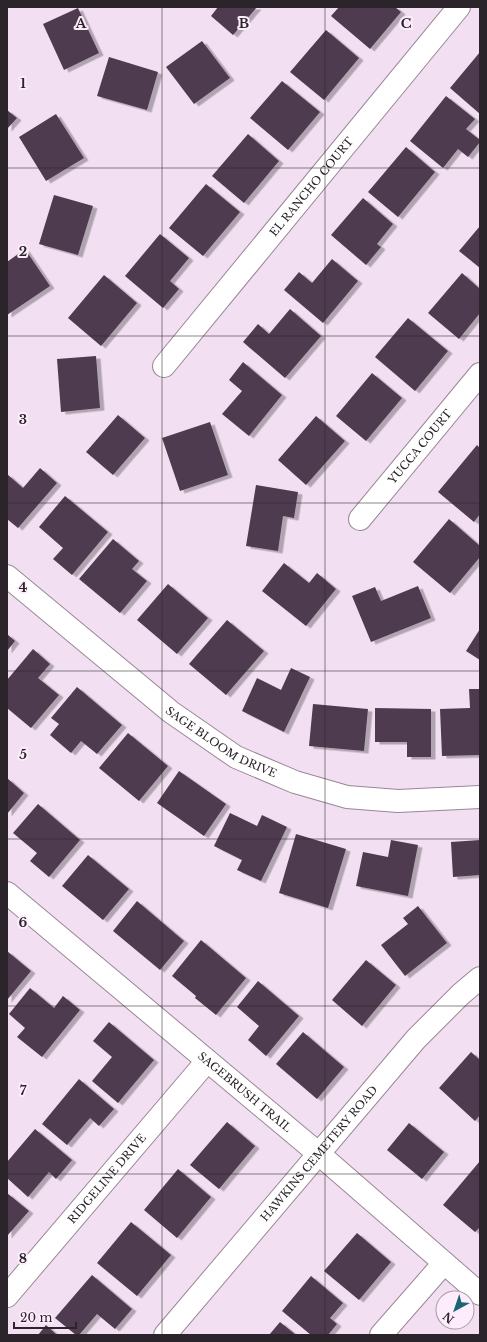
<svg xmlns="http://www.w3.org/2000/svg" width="487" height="1342" viewBox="0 0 487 1342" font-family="'Libre Baskerville',serif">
  <defs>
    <filter id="shadow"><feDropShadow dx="4.5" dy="2.5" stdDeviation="0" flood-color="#0004"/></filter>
  </defs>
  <rect width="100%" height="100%" fill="#f2dff1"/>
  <path fill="#503b4f" filter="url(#shadow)" d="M218,7H257L233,35L211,16Z
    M339,7H395L401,12L370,49L331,16Z
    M78,8L99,53L64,70L43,24Z
    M326,30L359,58L324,100L290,72Z
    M202,41L230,78L194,104L166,67Z
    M480,52V114L450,88Z
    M109,57L158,72L147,110L97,96Z
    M282,81L320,112L288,150L250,118Z
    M446,96L475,119L466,129L480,140V142L468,157L458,149L443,168L410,141Z
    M7,110L17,118L7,129Z
    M56,114L84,158L46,181L19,137Z
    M248,134L279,161L244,203L212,176Z
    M406,147L435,172L398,217L368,192Z
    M206,184L240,212L203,256L169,228Z
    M54,195L93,206L78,255L39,244Z
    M363,198L393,224L377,244L381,247L366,265L331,235Z
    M480,226V268L459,251Z
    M160,234L189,258L170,281L179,289L163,308L125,276Z
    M25,249L50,286L7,315V262Z
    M332,259L358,281L323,323L284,290L299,272L312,283Z
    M462,273L480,289V313L459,339L428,313Z
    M104,275L137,303L101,346L68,318Z
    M290,309L321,336L285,378L243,342L258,324L269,334Z
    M408,318L448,351L415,391L375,357Z
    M96,356L100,408L61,412L57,359Z
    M243,362L282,395L249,436L222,414L242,391L229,380Z
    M372,373L402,398L366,441L336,416Z
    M118,415L145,438L113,475L86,452Z
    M316,416L345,441L306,485L278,460Z
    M210,422L228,475L180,491L162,438Z
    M477,445L480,448V514L474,522L438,492Z
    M40,468L57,483L18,528L7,519V474L23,488Z
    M256,485L298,492L294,518L283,516L278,551L246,546Z
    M65,496L108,532L72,575L53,559L63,548L39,527Z
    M449,519L480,546V557L450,593L413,562Z
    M113,539L139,561L132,569L147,581L120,613L79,579Z
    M284,563L309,583L317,573L336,589L306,626L262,591Z
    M168,584L208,618L177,654L137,620Z
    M418,586L431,618L371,642L352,596L375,587L381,601Z
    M227,620L264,651L226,695L189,664Z
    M480,629V660L466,651Z
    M7,634L15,641L7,651Z
    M33,649L50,664L38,678L59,695L31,728L7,708V680Z
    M291,668L310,677L284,732L242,711L257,678L281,690Z
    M77,687L122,725L97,754L81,741L71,753L50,735L59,724L51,718Z
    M469,689H480V755L442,756L440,709L470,708Z
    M313,704L368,709L364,751L309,746Z
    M375,708L431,709V757H407V742H375Z
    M128,733L168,766L139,801L99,768Z
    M179,771L226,804L204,836L157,803Z
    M7,778L24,793L7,814Z
    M38,804L80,840L49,877L30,861L37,853L13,833Z
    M230,813L257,826L262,815L287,827L261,881L237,870L242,860L214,846Z
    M296,834L346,849L328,908L279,893Z
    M391,840L418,845L408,896L356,886L363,852L388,857Z
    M480,840V875L453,877L451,842Z
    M88,855L129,889L103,920L62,886Z
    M137,901L184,941L160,970L113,931Z
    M418,906L447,943L405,976L381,945L408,924L403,918Z
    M201,940L246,978L216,1015L195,998L196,996L172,976Z
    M7,951L31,971L7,1000Z
    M366,960L396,985L362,1026L332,1000Z
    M258,981L299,1016L266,1056L248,1040L259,1026L237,1007Z
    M30,988L54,1008L63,996L80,1010L42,1057L17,1037L25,1028L9,1014Z
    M109,1022L154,1060L118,1103L92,1081L112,1057L93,1041Z
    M303,1032L344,1067L317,1099L276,1064Z
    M471,1052L480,1060V1115L475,1121L439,1088Z
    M79,1079L114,1109L99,1126L90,1118L67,1145L42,1124Z
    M227,1122L255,1146L219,1189L190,1165Z
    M409,1123L444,1152L422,1179L387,1150Z
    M35,1129L72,1160L56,1179L49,1172L28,1197L7,1178V1162Z
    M480,1161V1227L475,1232L443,1205Z
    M178,1169L211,1197L177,1238L144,1210Z
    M7,1193L29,1211L7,1236Z
    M131,1222L171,1255L137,1296L97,1263Z
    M357,1233L391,1262L359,1300L324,1271Z
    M92,1275L132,1309L115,1329L97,1314L79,1335H76L55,1318Z
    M311,1276L343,1303L330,1318L337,1324L328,1335H311L282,1311Z
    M280,1322L296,1335H269Z
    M46,1325L57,1335H38Z"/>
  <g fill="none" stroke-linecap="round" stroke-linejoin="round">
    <defs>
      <g id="minor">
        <path id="s1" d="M164,366L459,7"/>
        <path id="s2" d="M360,519L480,374"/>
        <path id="s3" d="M7,576L171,712L236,757L295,782L347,797L398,801L480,797"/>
        <path id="s4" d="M7,893L319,1154L480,1294"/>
        <path id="s5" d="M7,1296L207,1061"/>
        <path id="s6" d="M165,1335L416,1039L461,994L480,978"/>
        <path d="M381,1335L444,1263"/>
      </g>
    </defs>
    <use href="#minor" stroke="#998797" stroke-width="24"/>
    <use href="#minor" stroke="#fff" stroke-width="22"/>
  </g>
  <path fill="none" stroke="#2b242a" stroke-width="1" stroke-opacity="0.55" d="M162,7V1335M325,7V1335M7,168H480M7,336H480M7,503H480M7,671H480M7,839H480M7,1006H480M7,1174H480"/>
  <g text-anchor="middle" stroke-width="4" stroke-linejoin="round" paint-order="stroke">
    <g font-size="11" fill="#2b242a" stroke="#fdedfc">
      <text dy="4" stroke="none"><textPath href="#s1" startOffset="232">EL RANCHO COURT</textPath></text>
      <text dy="4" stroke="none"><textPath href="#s2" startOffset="94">YUCCA COURT</textPath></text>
      <text dy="4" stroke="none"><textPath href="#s3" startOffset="272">SAGE BLOOM DRIVE</textPath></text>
      <text dy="4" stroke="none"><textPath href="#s4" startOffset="310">SAGEBRUSH TRAIL</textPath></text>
      <text dy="4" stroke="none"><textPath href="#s6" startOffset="238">HAWKINS CEMETERY ROAD</textPath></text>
      <text dy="4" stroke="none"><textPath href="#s5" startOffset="154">RIDGELINE DRIVE</textPath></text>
    </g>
  </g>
  <g font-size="13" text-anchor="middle" font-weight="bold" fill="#2b242a" stroke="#fdedfc" stroke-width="4" stroke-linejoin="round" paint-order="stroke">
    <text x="81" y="28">A</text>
    <text x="244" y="28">B</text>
    <text x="406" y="28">C</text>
    <text x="23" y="88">1</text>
    <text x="23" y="256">2</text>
    <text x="23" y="424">3</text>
    <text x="23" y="592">4</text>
    <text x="23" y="759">5</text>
    <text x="23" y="927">6</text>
    <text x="23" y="1095">7</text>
    <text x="23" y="1263">8</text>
  </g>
  <rect width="487" height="1342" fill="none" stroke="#2b242a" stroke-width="16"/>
  <g transform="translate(455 1310) rotate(220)"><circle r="19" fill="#fdedfc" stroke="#a99da8"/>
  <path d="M0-3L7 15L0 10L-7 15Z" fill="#1b6472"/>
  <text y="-6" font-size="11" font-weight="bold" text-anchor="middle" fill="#2b242a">N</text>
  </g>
  <path d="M14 1322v6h62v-6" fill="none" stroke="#2b242a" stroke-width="2"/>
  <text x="20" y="1322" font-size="12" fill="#2b242a" stroke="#fdedfc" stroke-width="3" paint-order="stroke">20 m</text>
</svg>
